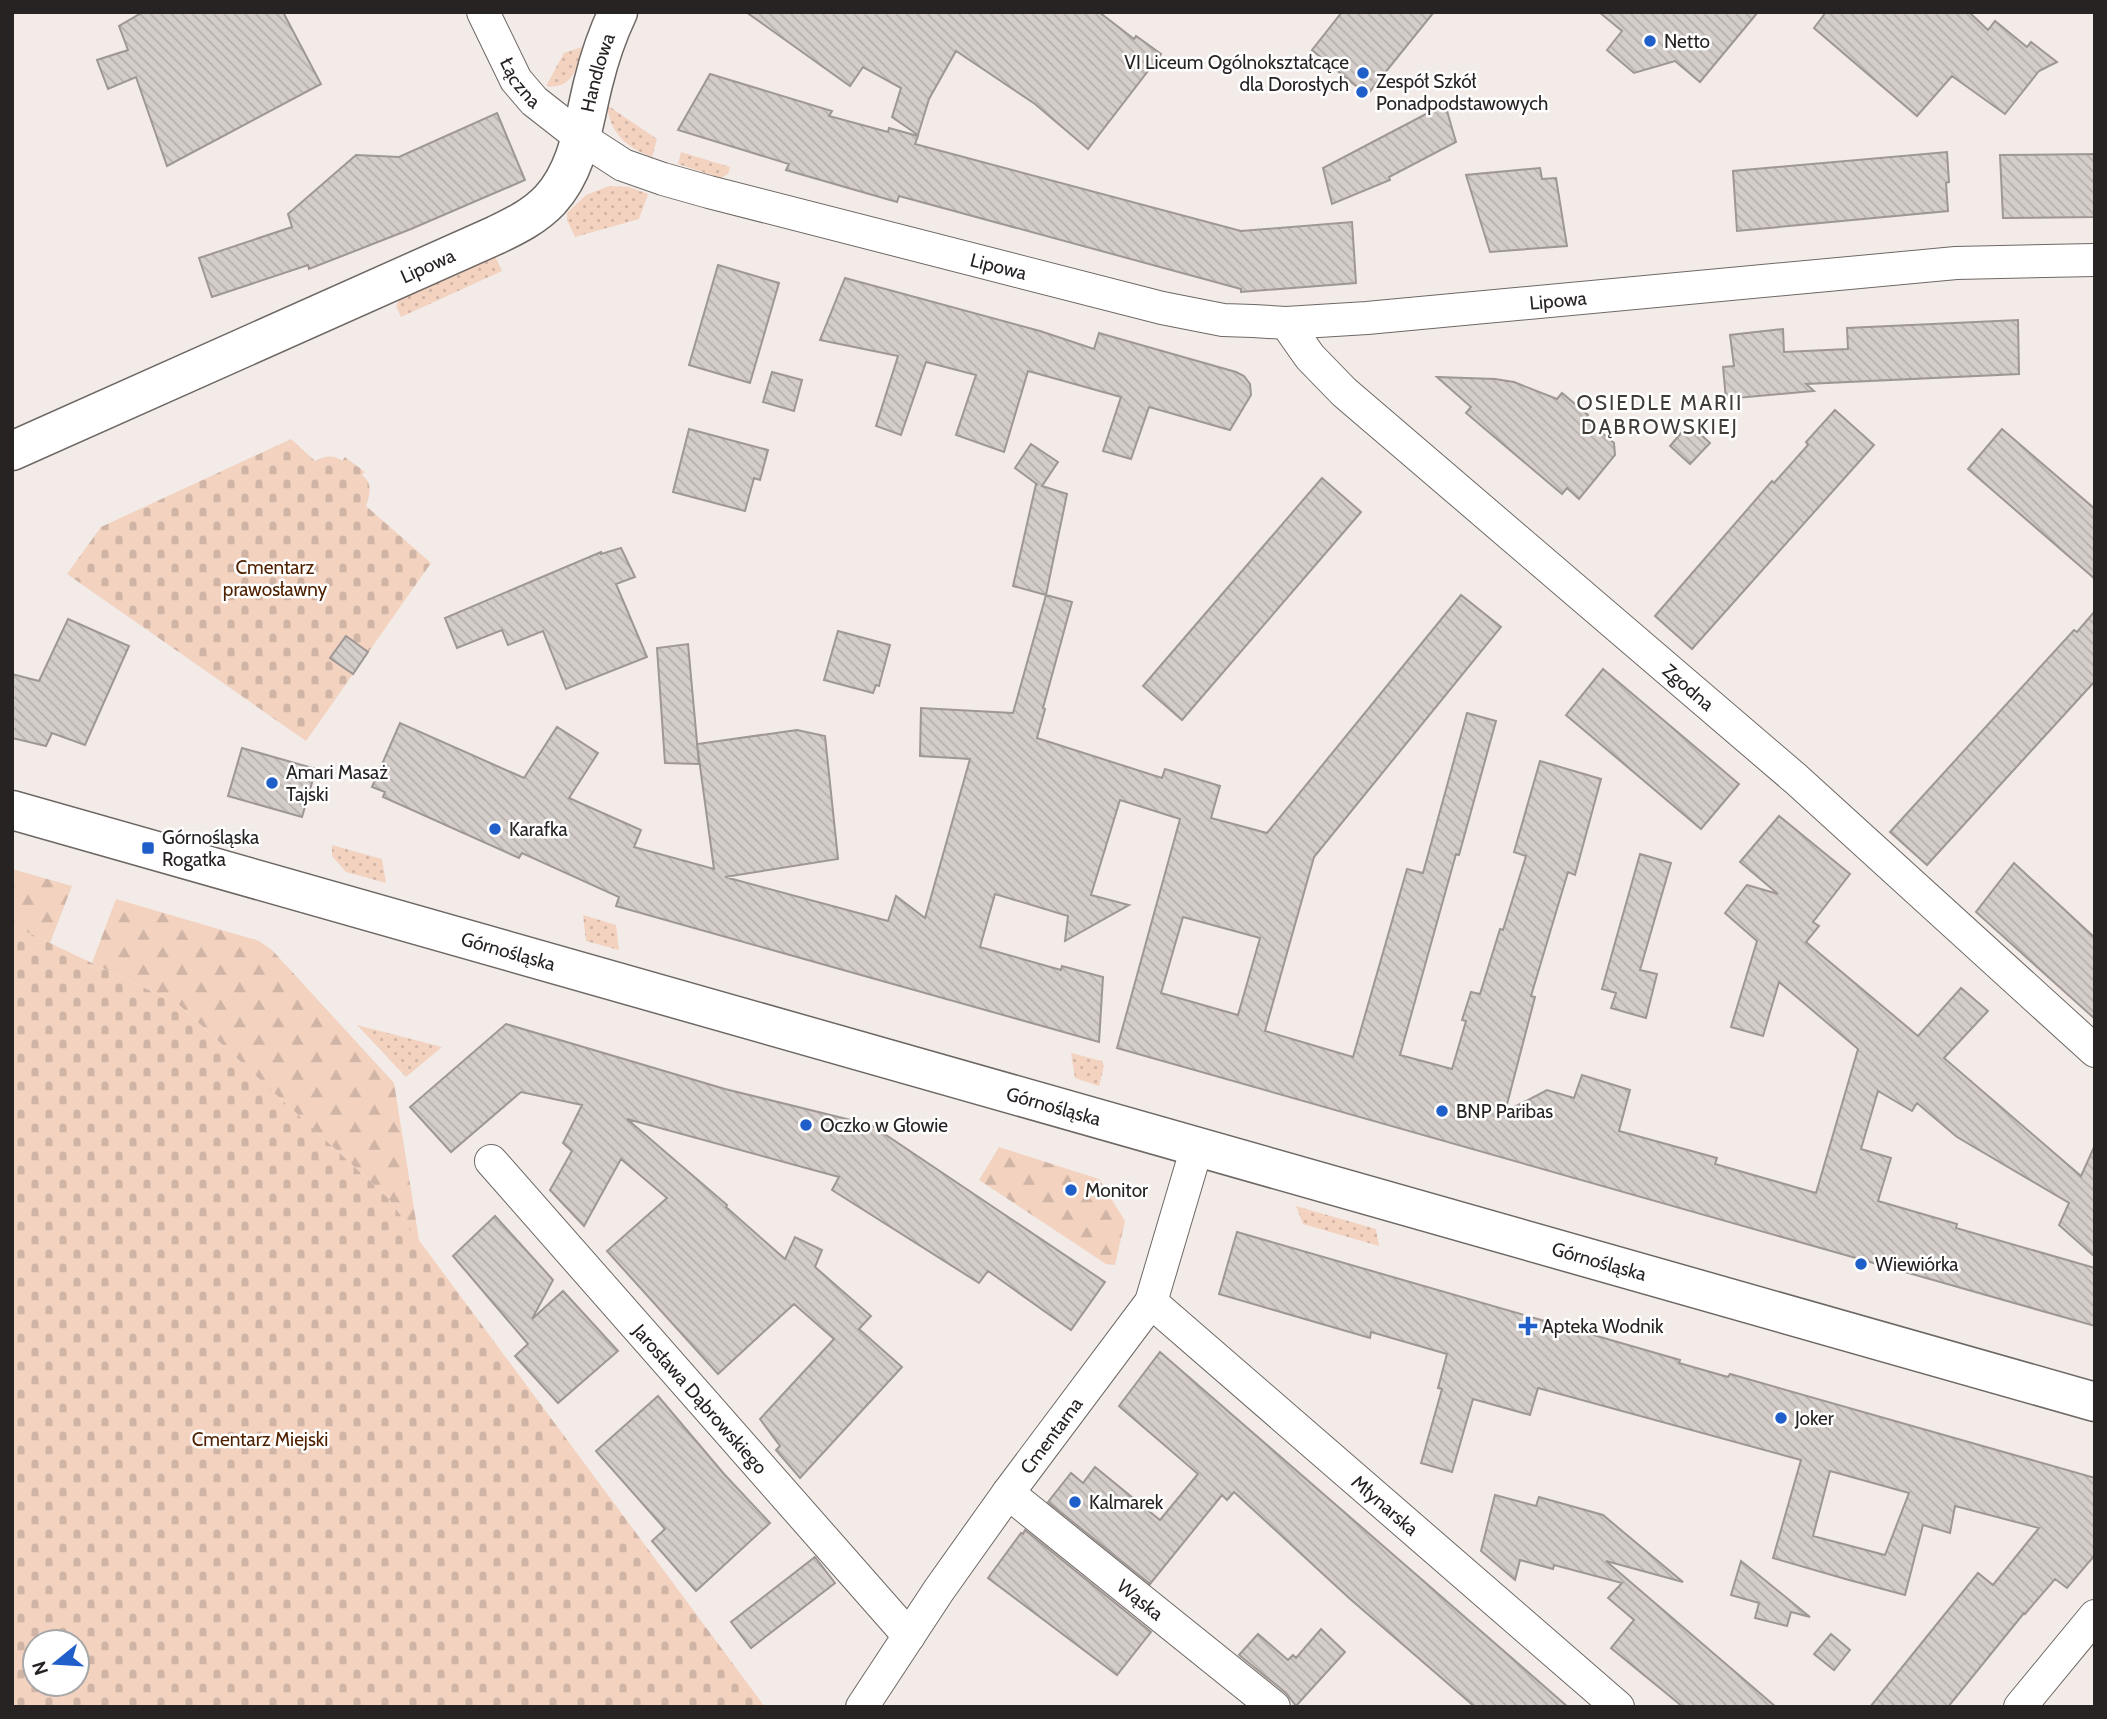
<svg xmlns="http://www.w3.org/2000/svg" width="2107" height="1719" viewBox="0 0 2107 1719" font-family="Cabin,sans-serif">
  <defs>
    <pattern id="grass-dots" width="8" height="8" patternUnits="userSpaceOnUse" patternTransform="scale(1.75)"><rect width="8" height="8" fill="#f3d2c0"/><path d="M2 2h.1M6 6h.1" fill="none" stroke="#d0b4a5" stroke-width="1.8" stroke-linecap="round"/></pattern>
    <pattern id="forest-firs" width="22" height="20" patternUnits="userSpaceOnUse" patternTransform="scale(1.75)"><rect width="22" height="20" fill="#f3d2c0"/><path d="M5 1l3.5 6h-7zM16 11l3.5 6h-7z" fill="#d0b4a5"/></pattern>
    <pattern id="cemetery-stones" width="16" height="16" patternUnits="userSpaceOnUse" patternTransform="scale(1.75)"><rect width="16" height="16" fill="#f3d2c0"/><path d="M2 7V4a2 2 0 0 1 4 0v3zM10 15v-3a2 2 0 0 1 4 0v3z" fill="#d0b4a5"/></pattern>
    <pattern id="building-back-hatch" width="6" height="6" patternUnits="userSpaceOnUse" patternTransform="scale(1.75)"><rect width="6" height="6" fill="#d4cdc9"/><path d="M-1 5l2 2M0 0l6 6M5-1l2 2" fill="none" stroke="#b6b0ac"/></pattern>
  </defs>
  <rect width="100%" height="100%" fill="#f2ebe7"/>
  <path fill="url(#grass-dots)" d="M582,47C578,67 572,90 546,86L564,53Z
    M607,105L657,139L652,157C627,148 610,133 607,105Z
    M681,152L730,167L728,174L721,178L678,164Z
    M609,186L629,187L648,194L639,219L575,237L567,220V213L586,195Z
    M495,256L502,271L401,317L396,306L400,298Z
    M332,845L382,859L386,883L346,872L332,856Z
    M583,915L616,925L619,950L586,941Z
    M357,1025L442,1047L406,1077Z
    M1071,1053L1102,1061L1104,1066L1099,1086L1075,1078Z
    M1296,1206L1376,1229L1379,1246L1303,1224Z"/>
  <path fill="url(#forest-firs)" d="M12,869L72,886L50,943L12,925Z
    M116,899L259,941L272,950L394,1083L419,1240L387,1197L178,1004L92,963Z
    M999,1147L1099,1179L1125,1221L1115,1265L1106,1264L979,1180Z"/>
  <path fill="url(#cemetery-stones)" fill-rule="evenodd" d="M291,439L315,461C325,456 333,454 342,461L345,457L365,472L362,475C373,484 370,494 366,506L431,563L306,741L67,574L101,527Z
    M12,925L178,1004L387,1197L765,1707H12ZM35,1642H77V1684H35Z"/>
  <path fill="url(#building-back-hatch)" stroke="#9e9794" stroke-width="2" fill-rule="evenodd" d="M143,12H283L321,84L167,166L136,77L108,89L97,60L128,50L119,26Z
    M746,12H1099L1134,39L1136,36L1161,54L1088,149L1035,104L956,51L929,99L918,135L892,117L901,88L863,67L850,86Z
    M1342,12H1434L1367,95L1312,50Z
    M1599,12H1758L1700,82L1675,61L1634,73L1607,50L1622,31Z
    M1826,12H1969L1988,30L1995,21L2027,47L2031,42L2057,62L2039,71L2005,114L1952,76L1917,116L1814,28Z
    M710,74L832,111L829,116L888,132L889,128L918,136L915,144L1241,231L1352,222L1356,283L1241,292V289L899,196L897,202L786,170L789,164L678,130Z
    M1445,104L1456,142L1389,177L1390,180L1332,204L1323,168Z
    M497,113L525,180L411,229L309,269L308,265L212,297L199,258L292,227L288,214L356,155L399,157Z
    M1947,152L1949,182L1946,183L1948,211L1737,231L1733,171Z
    M2095,154V217L2003,218L2000,155Z
    M1540,168L1542,179L1556,178L1567,246L1490,252L1466,175Z
    M718,265L779,283L750,383L689,365Z
    M845,278L1040,331L1094,349L1099,333L1236,372L1244,376L1250,384L1251,395L1230,430L1149,407L1131,459L1103,451L1121,397L1028,371L1004,452L956,435L976,375L926,362L901,435L876,426L898,356L820,340Z
    M2018,320L2019,374L1806,384L1814,391L1726,399L1723,367L1734,366L1730,335L1783,329L1784,352L1848,349L1847,328Z
    M772,372L802,380L794,411L763,402Z
    M1437,377L1495,379L1514,382L1557,399L1562,393L1588,415L1585,419L1614,443L1615,455L1579,499L1567,488L1562,494L1466,413L1471,407Z
    M1835,410L1874,445L1692,649L1655,616L1772,481L1774,483L1808,445L1806,442Z
    M1689,424L1710,443L1690,464L1670,446Z
    M689,429L768,450L760,480L754,478L745,511L673,492Z
    M2002,429L2095,509V579L1968,469Z
    M1031,444L1058,462L1042,486L1067,494L1046,595L1072,602L1043,708L1045,709L1037,738L1162,778L1165,769L1220,786L1211,818L1267,833L1461,595L1501,627L1314,857L1265,1031L1353,1057L1407,869L1423,873L1467,713L1496,721L1459,855L1456,854L1400,1055L1452,1069L1466,1021L1462,1020L1471,992L1480,994L1500,929L1503,930L1526,856L1514,852L1540,761L1601,779L1575,875L1568,872L1531,996L1535,997L1505,1112L1547,1090L1574,1098L1582,1075L1630,1090L1619,1131L1717,1158L1715,1164L1816,1193L1858,1049L1779,982L1763,1036L1731,1027L1757,941L1725,913L1747,885L1778,894L1740,862L1779,816L1850,874L1813,922L1819,926L1806,942L1918,1036L1961,988L1988,1011L1944,1058L2081,1176L2095,1145V1257L2059,1225L2069,1203L1957,1137L1917,1103L1912,1111L1878,1091L1861,1149L1891,1158L1878,1201L1957,1224L1956,1228L2095,1268V1326L1117,1048L1180,819L1120,800L1091,895L1129,905L1065,941L1068,916L995,894L980,947L1061,970L1062,966L1103,977L1099,1042L616,906L619,897L522,853L519,858L383,797L385,792L372,787L400,723L524,778L557,727L598,753L569,798L641,830L634,847L714,869L697,744L797,730L825,736L838,859L725,877L888,921L896,896L925,918L970,759L920,756L921,708L1013,713L1046,595L1013,586L1036,484L1038,485L1015,468ZM1183,917L1260,938L1238,1015L1161,993Z
    M1322,478L1361,512L1182,720L1143,686Z
    M621,548L635,577L616,584L647,657L566,689L543,631L508,645L502,630L457,648L445,618L601,552V554Z
    M2095,611V681L1927,865L1890,832L2074,630L2077,632Z
    M68,619L129,646L85,745L52,733L46,746L12,738V674L39,681Z
    M838,631L890,645L879,686L876,685L873,693L824,680Z
    M346,636L368,652L353,674L330,658Z
    M688,644L699,764L665,763L657,648Z
    M1603,669L1739,784L1701,829L1566,715Z
    M242,748L316,769L302,817L228,796Z
    M1640,854L1671,863L1640,970L1657,974L1646,1018L1611,1008L1616,993L1602,989Z
    M2014,863L2095,938V1019L1976,912Z
    M506,1024L725,1089L871,1125L1105,1282L1071,1330L988,1271L979,1283L832,1190L839,1177L627,1119L727,1205L726,1207L785,1259L795,1237L822,1250L815,1267L871,1316L859,1329L902,1367L800,1478L776,1450L780,1446L760,1419L834,1339L794,1304L718,1374L607,1251L667,1198L621,1159L584,1226L550,1190L572,1151L563,1143L582,1105L521,1092L451,1152L410,1107Z
    M495,1216L553,1280L532,1319L563,1291L618,1351L558,1403L515,1356L528,1344L453,1256Z
    M1237,1232L1680,1360L1679,1363L1728,1377L1730,1374L2095,1478V1555L2067,1588L2055,1579L2025,1614L2024,1613L1948,1707H1870L1978,1573L1993,1585L2039,1528L1955,1506L1950,1533L1923,1525L1905,1595L1849,1580L1773,1558L1801,1460L1538,1388L1530,1415L1473,1399L1452,1472L1421,1463L1442,1389L1438,1388L1447,1354L1371,1332L1370,1338L1219,1294ZM1830,1471L1909,1493L1885,1555L1813,1536Z
    M1160,1352L1404,1564L1568,1707H1475L1349,1598L1234,1492L1227,1500L1222,1495L1150,1584L1048,1502L1071,1473L1083,1483L1095,1467L1160,1520L1198,1474L1119,1406Z
    M658,1396L724,1474L770,1523L696,1591L652,1541L665,1529L596,1451Z
    M1495,1495L1536,1506L1539,1497L1603,1515L1683,1582L1606,1561L1776,1707H1683L1611,1648L1634,1620L1608,1598L1622,1583L1554,1565L1553,1569L1520,1560L1515,1580L1481,1551Z
    M1025,1530L1151,1632L1117,1675L988,1578L1021,1533L1023,1534Z
    M815,1557L835,1583L751,1648L731,1622Z
    M1741,1561L1766,1581L1810,1617L1791,1612L1787,1626L1755,1618L1759,1603L1731,1595Z
    M1321,1629L1345,1652L1296,1706L1286,1693L1239,1655L1258,1634L1288,1660L1293,1655L1296,1658Z
    M1831,1634L1850,1650L1834,1670L1814,1654Z"/>
  <g fill="none" stroke-linecap="round" stroke-linejoin="round">
    <defs>
      <g id="minor">
        <path id="s1" d="M483,12L516,80L534,101L580,137L623,165L663,179L709,192L1162,308L1223,320L1253,321L1286,323L1367,318L1956,263L2095,260"/>
        <path id="s2" d="M1286,323L1310,357L1344,392L1796,779L2095,1051"/>
        <path id="s3" d="M491,1161L909,1636"/>
        <path id="s4" d="M1151,1302L1618,1707"/>
        <path id="s5" d="M1008,1493L1274,1707"/>
        <path id="s6" d="M862,1707L939,1590L1008,1493L1151,1302L1197,1147"/>
        <path d="M2020,1707L2095,1616"/>
      </g>
      <g id="tertiary">
        <path id="s7" d="M12,451L496,235C515,226 535,216 550,200C579,168 583,124 593,84C599,59 607,35 618,12"/>
        <path id="s8" d="M12,810L2095,1402"/>
      </g>
    </defs>
    <use href="#minor" stroke="#6e6865" stroke-width="34"/>
    <use href="#tertiary" stroke="#6e6865" stroke-width="41"/>
    <use href="#minor" stroke="#fff" stroke-width="32"/>
    <use href="#tertiary" stroke="#fff" stroke-width="38"/>
  </g>
  <g fill="#205eca" stroke="#fff" stroke-width="2.5">
    <circle cx="1650" cy="41" r="7"/>
    <circle cx="1363" cy="73" r="7"/>
    <circle cx="1362" cy="92" r="7"/>
    <circle cx="272" cy="783" r="7"/>
    <circle cx="495" cy="829" r="7"/>
    <rect x="141" y="841" width="14" height="14" rx="3.5"/>
    <circle cx="1442" cy="1111" r="7"/>
    <circle cx="806" cy="1125" r="7"/>
    <circle cx="1071" cy="1190" r="7"/>
    <circle cx="1861" cy="1264" r="7"/>
    <path d="M1524.5 1315.5h7v7h7v7h-7v7h-7v-7h-7v-7h7z"/>
    <circle cx="1781" cy="1418" r="7"/>
    <circle cx="1075" cy="1502" r="7"/>
  </g>
  <g text-anchor="middle" stroke-width="5" stroke-linejoin="round" paint-order="stroke">
    <g font-size="19" fill="#262322" stroke="#fff" text-anchor="start">
      <text x="1664" y="48">Netto</text>
      <text x="1349" y="69" text-anchor="end">VI Liceum Ogólnokształcące<tspan x="1349" dy="22">dla Dorosłych</tspan></text>
      <text x="1376" y="88">Zespół Szkół<tspan x="1376" dy="22">Ponadpodstawowych</tspan></text>
      <text x="286" y="779">Amari Masaż<tspan x="286" dy="22">Tajski</tspan></text>
      <text x="509" y="836">Karafka</text>
      <text x="162" y="844">Górnośląska<tspan x="162" dy="22">Rogatka</tspan></text>
      <text x="1456" y="1118">BNP Paribas</text>
      <text x="820" y="1132">Oczko w Głowie</text>
      <text x="1085" y="1197">Monitor</text>
      <text x="1875" y="1271">Wiewiórka</text>
      <text x="1542" y="1333">Apteka Wodnik</text>
      <text x="1795" y="1425">Joker</text>
      <text x="1089" y="1509">Kalmarek</text>
    </g>
    <g font-size="19" fill="#262322" stroke="#fff">
      <text dy="7" stroke="none"><textPath href="#s7" startOffset="732">Handlowa</textPath></text>
      <text dy="7" stroke="none"><textPath href="#s1" startOffset="80">Łączna</textPath></text>
      <text dy="7" stroke="none"><textPath href="#s7" startOffset="455">Lipowa</textPath></text>
      <text dy="7" stroke="none"><textPath href="#s1" startOffset="602">Lipowa</textPath></text>
      <text dy="7" stroke="none"><textPath href="#s1" startOffset="1169">Lipowa</textPath></text>
      <text dy="7" stroke="none"><textPath href="#s2" startOffset="544">Zgodna</textPath></text>
      <text dy="7" stroke="none"><textPath href="#s8" startOffset="516">Górnośląska</textPath></text>
      <text dy="7" stroke="none"><textPath href="#s8" startOffset="1083">Górnośląska</textPath></text>
      <text dy="7" stroke="none"><textPath href="#s8" startOffset="1650">Górnośląska</textPath></text>
      <text dy="7" stroke="none"><textPath href="#s3" startOffset="317">Jarosława Dąbrowskiego</textPath></text>
      <text dy="7" stroke="none"><textPath href="#s6" startOffset="331">Cmentarna</textPath></text>
      <text dy="7" stroke="none"><textPath href="#s4" startOffset="310">Młynarska</textPath></text>
      <text dy="7" stroke="none"><textPath href="#s5" startOffset="170">Wąska</textPath></text>
    </g>
    <g font-size="19" fill="#502100" stroke="#fff">
      <text x="275" y="574">Cmentarz<tspan x="275" dy="22">prawosławny</tspan></text>
      <text x="260" y="1446">Cmentarz Miejski</text>
    </g>
    <g font-size="21" letter-spacing="2" fill="#403b37" stroke="#fff">
      <text x="1660" y="410">OSIEDLE MARII<tspan x="1660" dy="24">DĄBROWSKIEJ</tspan></text>
    </g>
  </g>
  <rect width="2107" height="1719" fill="none" stroke="#262322" stroke-width="28"/>
  <g transform="translate(56 1663) rotate(252)"><circle r="33" fill="#ffffff" stroke="#a8a7a7" stroke-width="2"/>
  <path d="M0-5L12 26L0 18L-12 26Z" fill="#205eca"/>
  <text y="-10" font-size="19" font-weight="bold" text-anchor="middle" fill="#262322">N</text>
  </g>
</svg>
